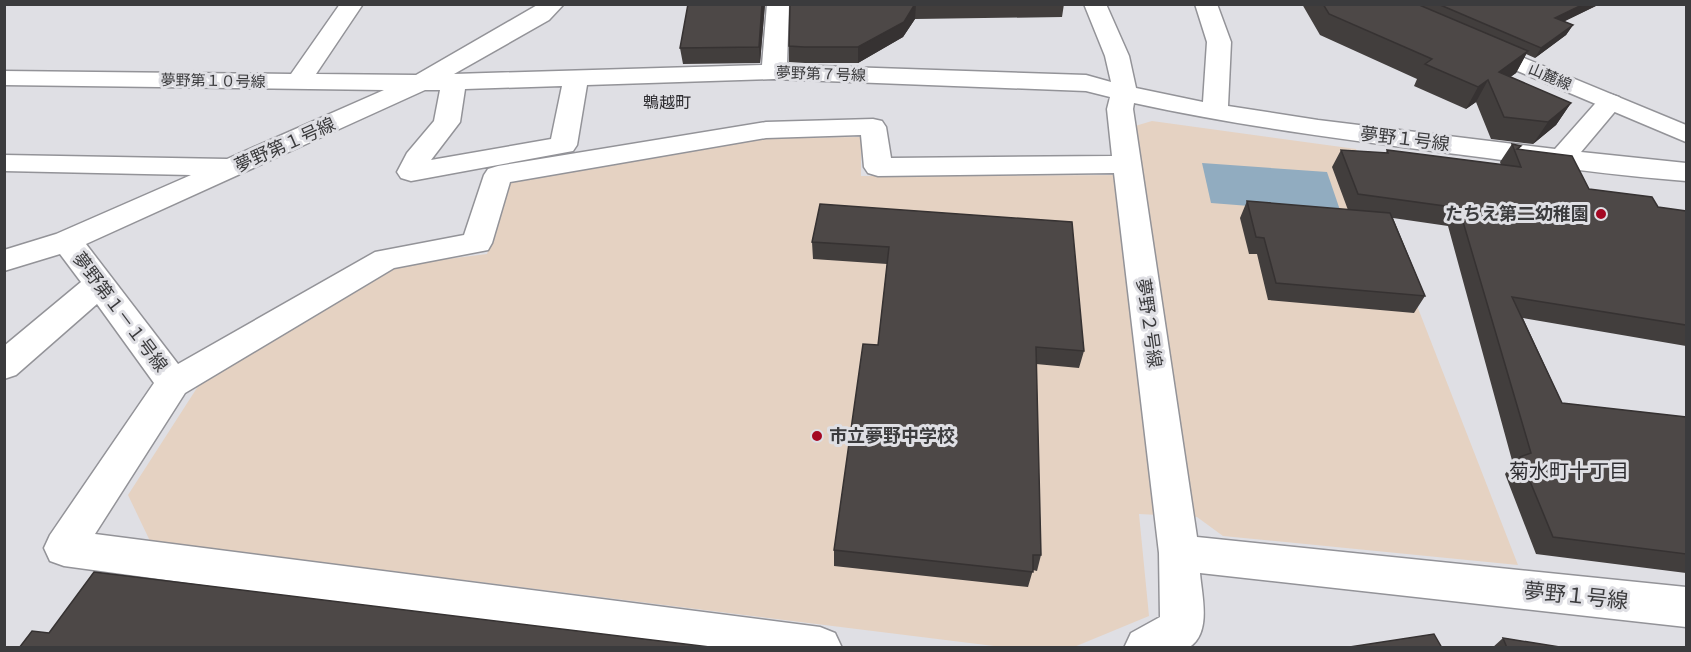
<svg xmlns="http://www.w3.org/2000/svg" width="1691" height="652" viewBox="0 0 1691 652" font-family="'Titillium Web','Noto Sans JP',sans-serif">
  <rect width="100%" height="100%" fill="#dfdfe4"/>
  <path fill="#e5d2c2" d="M1152,121L1356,149L1518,565L1223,536L1197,517L1139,514L1149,616L1074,647L1010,648L150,541L128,495L204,377L391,266L487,254L511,180L768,138L861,137V176L1143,175L1135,126Z"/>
  <path fill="#91acc0" d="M1202,163L1327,172L1341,213L1211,203Z"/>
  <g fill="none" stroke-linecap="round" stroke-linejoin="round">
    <defs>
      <path id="street" d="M340,4H363L316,74L416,75L539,4H564L549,20L454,74L762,65L767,4H789L787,65L1086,75L1111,82L1105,56L1084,4H1106L1129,56L1136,88L1203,102L1207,42L1195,4H1217L1231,42L1228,106L1318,120L1555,149L1601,97L1610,94L1619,97L1623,102L1581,152L1686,163V181C1607,175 1527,163 1448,153C1343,139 1238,126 1134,103L1133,109L1197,537L1686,587V627L1200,573C1202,597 1212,634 1188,648H1124L1131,633L1160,617L1159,553L1114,173L878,176L868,173L864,167L861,135L766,138L510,182L492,243L488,250L394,268L185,393L95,534L820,627L835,633L842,648H662L64,566L50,561L44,548L50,535L154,383L97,304L16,375L4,379V346L81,282L60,254L4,271V250L56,234L191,175L4,171V155L227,159L384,90L4,85V71L291,74ZM774,79L1086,91L1110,97L1107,109L1112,156L891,158L886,127L882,121L873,119L766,122L498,166L488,169L484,175L464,235L375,252L178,364L86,244L425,90H440L434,121L407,153L397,172L401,178L411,181L573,151L577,145L587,85ZM562,86L551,139L431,160L460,122L465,89Z"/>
      <path id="primary" d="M1478,39L1686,125V142L1470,51L1466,46L1470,41Z"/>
    </defs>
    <use href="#street" stroke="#939398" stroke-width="3"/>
    <use href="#primary" stroke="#939398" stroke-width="3"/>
    <use href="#street" fill="#fff" fill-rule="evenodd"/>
    <use href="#primary" fill="#fff" fill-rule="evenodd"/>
  </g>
  <path fill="#423e3d" d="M765,4L760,63L683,64L680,48Z
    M790,4H1064L1062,17L915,19L903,37L858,63H805L789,62V46Z
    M1302,4H1600L1564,21L1573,25L1566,35L1535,58L1526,54L1516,73L1510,77L1571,103L1556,125L1533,144L1491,139L1476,102L1466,109L1414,86L1417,79L1320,35Z
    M1512,144L1521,146L1519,149L1589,189L1658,207L1686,211V346L1523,318L1562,403L1686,417V573L1536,554L1505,474L1513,464L1448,226L1393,218L1425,296L1414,313L1268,300L1257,254H1249L1240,218L1247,201L1348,210L1332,167L1341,150L1386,153L1387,150L1501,165L1500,162Z
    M820,204L1084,351L1079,368L1036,364L1041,555L1037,571L1033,570L1028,587L834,566V550L878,345L887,264L813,259L812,242Z
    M1503,638L1566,648H1492Z"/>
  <path fill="#363232" d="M762,4H765L760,63L759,47Z
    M916,4L915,19L903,37L858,63V47Z
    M1584,4H1600L1549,29L1555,18Z
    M1573,25L1566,35L1535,58L1541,48Z
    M1528,51L1516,73L1493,90L1499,72Z
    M1488,80L1476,102L1466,109L1478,87Z
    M1571,103L1556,125L1533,144L1548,122Z"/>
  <path fill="#4d4847" stroke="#363232" stroke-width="1.5" d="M688,4H762L759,47L680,48Z
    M790,4H915L904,22L858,47H804L789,46Z
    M1323,4H1417L1528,51L1499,72L1571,103L1548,122L1504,117L1488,80L1478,87L1425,64L1432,59L1329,14Z
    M1438,4H1584L1555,18L1573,25L1541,48Z
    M1512,144L1521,146L1517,149L1572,156L1589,189L1652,197L1658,207L1686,211V325L1512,297L1562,403L1686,417V554L1553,537L1520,457L1531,453L1459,208L1358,194L1341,150L1388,153L1387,150L1521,167Z
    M1247,201L1390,213L1425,296L1276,283L1264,238L1256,237Z
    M820,204L1072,222L1084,351L1036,347L1041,555H1033V572L834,550L863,344L878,345L889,247L812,242Z
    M94,572L718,648H19L32,631L49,633Z
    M1434,634L1442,648H1343Z
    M1503,638L1566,648H1507Z"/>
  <g fill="#a40823" stroke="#dfdfe4" stroke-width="2">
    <circle cx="1601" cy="214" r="6"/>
    <circle cx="817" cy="436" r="6"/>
  </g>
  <g text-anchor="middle" stroke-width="6" stroke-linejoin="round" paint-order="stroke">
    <g font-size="15" fill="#3b3b3d" stroke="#dfdfe4">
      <text transform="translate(821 74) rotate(2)" y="5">夢野第７号線</text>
      <text transform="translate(1550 77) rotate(23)" y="5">山麓線</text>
      <text transform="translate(213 81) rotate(1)" y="5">夢野第１０号線</text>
    </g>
    <g font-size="16" fill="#2c2b2f" stroke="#dfdfe4">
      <text x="667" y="108">鵯越町</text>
    </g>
    <g font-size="18" fill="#3b3b3d" stroke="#dfdfe4">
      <text transform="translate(1405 139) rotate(7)" y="6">夢野１号線</text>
      <text transform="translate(285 145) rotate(-24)" y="6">夢野第１号線</text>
      <text transform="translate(120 312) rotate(53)" y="6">夢野第１－１号線</text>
      <text transform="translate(1149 323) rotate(82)" y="6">夢野２号線</text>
    </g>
    <g font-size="18" font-weight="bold" fill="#3b3b3d" stroke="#dfdfe4" text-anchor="end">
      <text x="1589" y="220">たちえ第二幼稚園</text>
      <text x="829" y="442" text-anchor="start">市立夢野中学校</text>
    </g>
    <g font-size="20" fill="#2c2b2f" stroke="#dfdfe4">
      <text x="1569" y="478">菊水町十丁目</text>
    </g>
    <g font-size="21" fill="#3b3b3d" stroke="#dfdfe4">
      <text transform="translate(1576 596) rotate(6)" y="7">夢野１号線</text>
    </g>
  </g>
  <rect width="1691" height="652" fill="none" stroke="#3b3b3d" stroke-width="12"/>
</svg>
